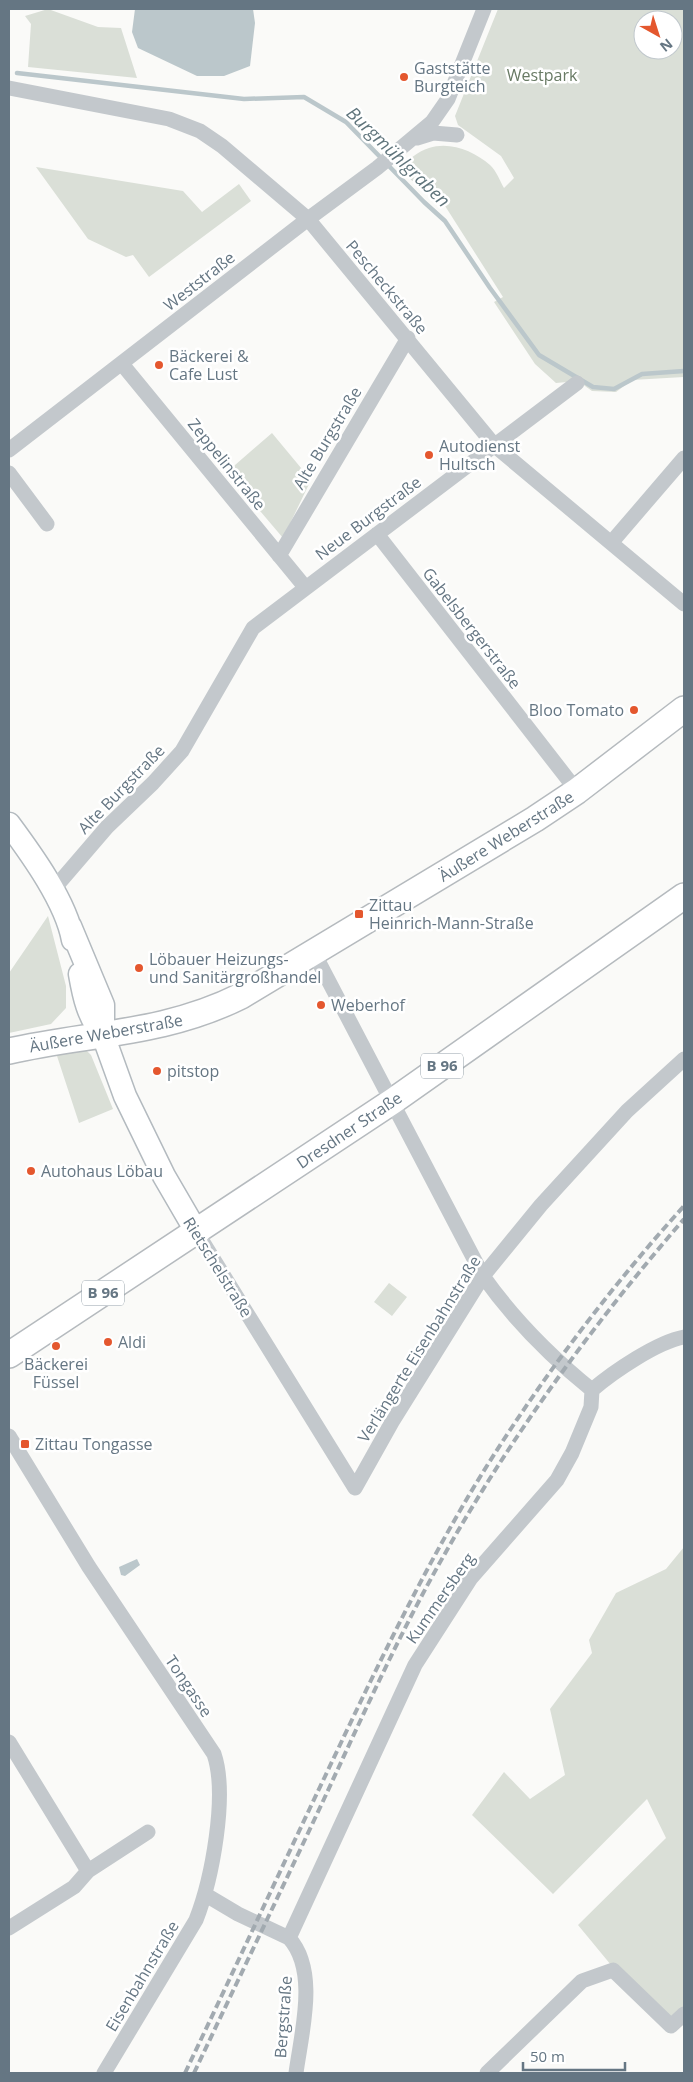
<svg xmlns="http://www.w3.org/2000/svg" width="693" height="2082" viewBox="0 0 693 2082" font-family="'Open Sans',sans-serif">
  <rect width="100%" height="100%" fill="#fafaf8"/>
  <path fill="#dadfd7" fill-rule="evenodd" d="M48,9L98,27L121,28L137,78L28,67L31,24L25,16Z
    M498,9H684V377L632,380L616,392L592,391L578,381L556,383L535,364L494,302L503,297L440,198L408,178L400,167C409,160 418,151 429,148C450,141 474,151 490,165C496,170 500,181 504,188L514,178L501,156L458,125L455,116ZM643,20H673V50H643Z
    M36,167L183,191L202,212L239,184L251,201L149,277L133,255L126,257L88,239Z
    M272,433L311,480L283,538L227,472Z
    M48,916L66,986V1008L51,1024L9,1033V973Z
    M85,1049L91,1055L113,1109L79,1123L56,1053Z
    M389,1283L407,1297L392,1316L374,1302Z
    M684,1547V2012L671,2023L611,1965L578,1925L666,1838L647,1799L553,1894L472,1815L504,1772L530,1799L565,1775L550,1709L592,1653L589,1640L616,1593L666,1569Z"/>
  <path fill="#bbc7cb" d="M135,9H253L255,23L250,66L224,76H197L138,48L132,32Z
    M137,1559L140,1565L125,1576L121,1575L119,1567Z"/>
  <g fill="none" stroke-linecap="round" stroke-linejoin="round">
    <path stroke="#bbc7cb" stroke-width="4.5" d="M17,73L244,99L304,97L346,122L424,202L445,221L490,288L539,355L593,387L614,389L642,374L684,371"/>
    <defs>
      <path id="secondary" d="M9,824C32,855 66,902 73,940
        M70,926L103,1005V1035L125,1096L164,1176L196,1231
        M80,974C84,997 88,1016 103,1035"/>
      <path id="primary" d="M9,1051C90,1033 165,1034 241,996L535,819L577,791L684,709
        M9,1355L393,1101L684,896"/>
    </defs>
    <use href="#secondary" stroke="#b3babf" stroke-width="25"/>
    <use href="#primary" stroke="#b5babe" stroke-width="28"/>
    <path stroke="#c3c8cc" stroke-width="15" d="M9,88L169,119L200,131L222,146L308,219L495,446L684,604
      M417,138L433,133L457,135
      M122,364L305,587
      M9,450L308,219L377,168L432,122L448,99L484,9
      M9,473L47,524
      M377,534L577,791
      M611,543L684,458
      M279,556L408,338
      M52,891L107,827L153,783L182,751L253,628L577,383
      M314,953L483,1276C514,1320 550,1356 592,1390
      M196,1231L355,1488L392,1422L483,1276L541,1205L627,1111L684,1059
      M9,1436L89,1567L214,1754C228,1795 212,1879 196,1920L104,2073
      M9,1742L88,1871
      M206,1895L238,1914L289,1938C319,1971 301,2034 296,2073
      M9,1928L74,1887L88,1871L148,1832
      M289,1938L415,1665L471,1578L557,1480L572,1453L591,1407L592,1390C613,1372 657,1342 684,1337
      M487,2073L582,1981L613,1970L671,2026L684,2014"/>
    <use href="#secondary" stroke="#fff" stroke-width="22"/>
    <use href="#primary" stroke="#fff" stroke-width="25"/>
    <path stroke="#a2aab0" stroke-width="4" stroke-dasharray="8 4" stroke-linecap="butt" d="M185,2073C227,1985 268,1897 310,1808C359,1705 407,1601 465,1502C525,1400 605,1293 684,1206
      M194,2073C237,1982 281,1891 324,1799C363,1715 401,1630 447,1550C514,1432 595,1322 684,1219"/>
  </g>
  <g fill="#e4572e" stroke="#fff" stroke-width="2">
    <circle cx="404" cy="77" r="5"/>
    <circle cx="159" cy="365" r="5"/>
    <circle cx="429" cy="455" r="5"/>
    <circle cx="634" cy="710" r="5"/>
    <rect x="354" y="909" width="10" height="10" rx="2.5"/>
    <circle cx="139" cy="968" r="5"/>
    <circle cx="321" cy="1005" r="5"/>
    <circle cx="157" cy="1071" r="5"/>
    <circle cx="31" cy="1171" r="5"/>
    <circle cx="108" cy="1342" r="5"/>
    <circle cx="56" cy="1346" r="5"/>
    <rect x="20" y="1439" width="10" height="10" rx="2.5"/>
  </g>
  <g text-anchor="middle" stroke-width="5" stroke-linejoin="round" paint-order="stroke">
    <g fill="#fff" stroke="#939fa8" stroke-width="1">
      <rect x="421" y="1053.5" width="42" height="25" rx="4"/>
      <rect x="82" y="1280.5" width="42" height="25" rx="4"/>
    </g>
    <g font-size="15" font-weight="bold" fill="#657683">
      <text x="442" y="1071">B 96</text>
      <text x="103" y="1298">B 96</text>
    </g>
    <g font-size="16" fill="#657683" stroke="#fff" text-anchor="start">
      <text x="414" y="74">Gaststätte<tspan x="414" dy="18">Burgteich</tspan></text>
      <text x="169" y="362">Bäckerei &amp;<tspan x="169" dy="18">Cafe Lust</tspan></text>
      <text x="439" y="452">Autodienst<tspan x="439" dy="18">Hultsch</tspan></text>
      <text x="624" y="716" text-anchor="end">Bloo Tomato</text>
      <text x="369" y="911">Zittau<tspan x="369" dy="18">Heinrich-Mann-Straße</tspan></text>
      <text x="149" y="965">Löbauer Heizungs-<tspan x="149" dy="18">und Sanitärgroßhandel</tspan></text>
      <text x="331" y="1011">Weberhof</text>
      <text x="167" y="1077">pitstop</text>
      <text x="41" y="1177">Autohaus Löbau</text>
      <text x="118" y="1348">Aldi</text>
      <text x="56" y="1370" text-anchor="middle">Bäckerei<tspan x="56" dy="18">Füssel</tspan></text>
      <text x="35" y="1450">Zittau Tongasse</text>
    </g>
    <g font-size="16" fill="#687a64" stroke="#fff">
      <text x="542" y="81">Westpark</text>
    </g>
    <g font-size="16" fill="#657683" stroke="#fff">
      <text transform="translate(199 281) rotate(-38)" y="6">Weststraße</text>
      <text transform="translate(387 287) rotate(50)" y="6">Pescheckstraße</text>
      <text transform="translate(327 438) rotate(-59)" y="6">Alte Burgstraße</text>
      <text transform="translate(227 464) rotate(51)" y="6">Zeppelinstraße</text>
      <text transform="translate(368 518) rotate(-37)" y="6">Neue Burgstraße</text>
      <text transform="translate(472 628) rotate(52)" y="6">Gabelsbergerstraße</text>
      <text transform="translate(121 789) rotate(-46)" y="6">Alte Burgstraße</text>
      <text transform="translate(506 836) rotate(-32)" y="6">Äußere Weberstraße</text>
      <text transform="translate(106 1033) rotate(-10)" y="6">Äußere Weberstraße</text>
      <text transform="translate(349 1130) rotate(-34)" y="6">Dresdner Straße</text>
      <text transform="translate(218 1267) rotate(58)" y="6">Rietschelstraße</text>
      <text transform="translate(419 1349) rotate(-58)" y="6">Verlängerte Eisenbahnstraße</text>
      <text transform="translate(440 1598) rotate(-55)" y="6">Kummersberg</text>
      <text transform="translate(189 1686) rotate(56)" y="6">Tongasse</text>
      <text transform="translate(142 1976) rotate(-59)" y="6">Eisenbahnstraße</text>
      <text transform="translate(283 2017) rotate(-86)" y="6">Bergstraße</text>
    </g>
    <g font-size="18" font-style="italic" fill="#60757c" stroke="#fff">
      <text transform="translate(398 157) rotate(44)" y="6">Burgmühlgraben</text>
    </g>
  </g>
  <rect width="693" height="2082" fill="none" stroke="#657683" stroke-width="20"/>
  <g transform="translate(658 35) rotate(141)"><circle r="24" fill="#ffffff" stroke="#c1c8cd"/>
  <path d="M0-4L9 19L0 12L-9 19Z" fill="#e4572e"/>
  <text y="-8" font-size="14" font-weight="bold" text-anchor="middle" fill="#657683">N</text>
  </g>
  <path d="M523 2062v8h102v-8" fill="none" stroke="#657683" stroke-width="2.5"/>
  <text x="530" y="2062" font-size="15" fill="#657683" stroke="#ffffff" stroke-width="4" paint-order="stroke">50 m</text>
</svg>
